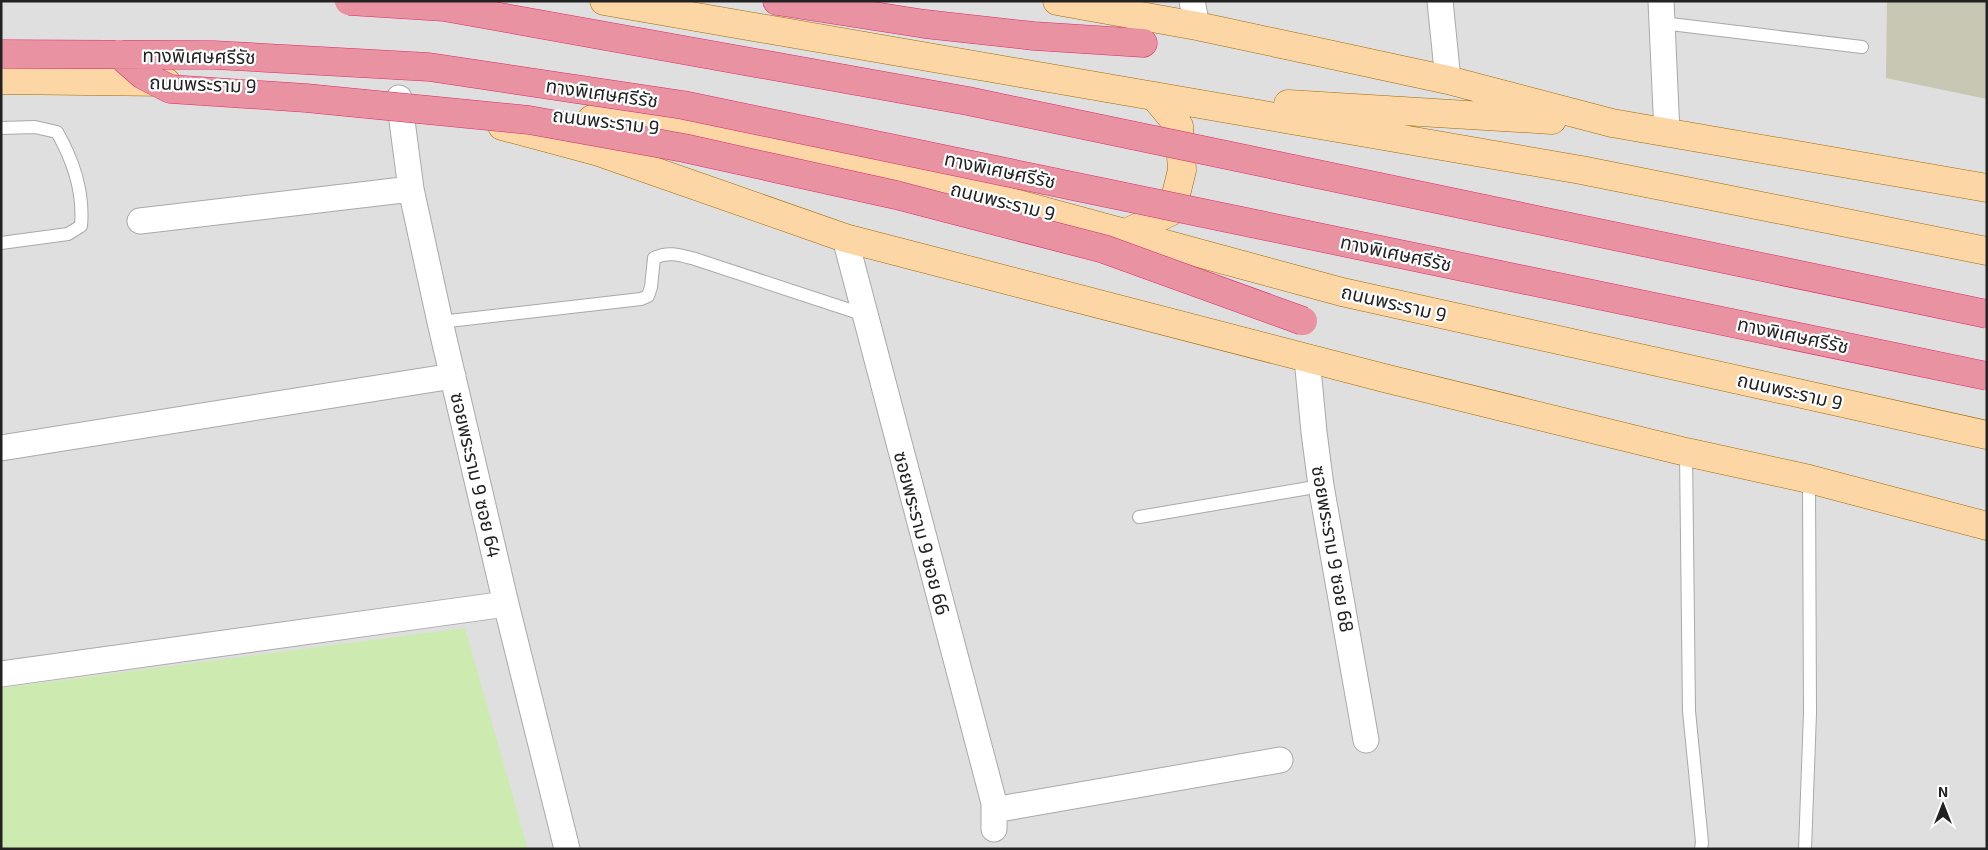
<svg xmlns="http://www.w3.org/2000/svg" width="1988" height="850" viewBox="0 0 1988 850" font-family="'Exo 2','Noto Sans Thai',sans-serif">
  <rect width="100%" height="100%" fill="#f2efe9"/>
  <path fill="#e0dfdf" d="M1,1H1987V849H1Z"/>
  <path fill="#c7c7b4" d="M1887,1H1987V99L1886,78Z"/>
  <path fill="#cdebb0" d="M465,628L528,849H1V688Z"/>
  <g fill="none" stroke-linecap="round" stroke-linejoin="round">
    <defs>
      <path id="service" d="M1662,23L1862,47
        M1,128L35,127L57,132C73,160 84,193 81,226L68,234L1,243
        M440,322L641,299L648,296L651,287L654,258C669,251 680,255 695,259L865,315
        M1686,452L1689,711L1702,842L1701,849
        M1139,517L1321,486
        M1805,849L1810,713L1809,479"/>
      <path id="minor" d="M1192,1L1197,26
        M1440,1L1448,80
        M1661,1L1667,133
        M399,98L411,189L440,322L506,604L567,849
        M140,221L411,189
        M845,238L994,803V829
        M1307,358L1314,432L1321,486L1366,740
        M1,448L453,376
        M1,674L506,604
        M994,810L1280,760"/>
      <path id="primary" d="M604,1L1581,170L1987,251
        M1057,1L1197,26L1314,51L1448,80L1612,123L1987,188
        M1,80L166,82
        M1288,104L1552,120
        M592,119L682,130L1003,200L1342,292L1987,435
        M502,126L599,152L845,238L1384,378L1686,452L1809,479L1987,526
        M1126,233L1172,211L1182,170L1179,126L1154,96"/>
      <path id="motorway" d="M777,1L925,24L1034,36L1143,43"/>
    </defs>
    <use href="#service" stroke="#a9a9a9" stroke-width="14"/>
    <use href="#minor" stroke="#a9a9a9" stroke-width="27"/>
    <use href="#primary" stroke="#a06b00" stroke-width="29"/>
    <use href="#motorway" stroke="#dc2a67" stroke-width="29"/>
    <use href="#service" stroke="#fff" stroke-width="12"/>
    <use href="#minor" stroke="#fff" stroke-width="25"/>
    <use href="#primary" stroke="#fcd6a4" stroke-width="28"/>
    <use href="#motorway" stroke="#e892a2" stroke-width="28"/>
    <defs>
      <path id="motorway-bridge" d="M349,1L444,7L968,101L1987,314
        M1,54L214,55L429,67L683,105L1987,376
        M119,54L143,75L170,89L306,98L529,120L684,148L896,195L1104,249L1303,321"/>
    </defs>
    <use href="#motorway-bridge" stroke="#dc2a67" stroke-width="29" stroke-linecap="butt"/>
    <use href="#motorway-bridge" stroke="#e892a2" stroke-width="28"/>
  </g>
  <g text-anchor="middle" stroke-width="4.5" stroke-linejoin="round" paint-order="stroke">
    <g font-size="19" fill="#222" stroke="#fff">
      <text transform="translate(199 56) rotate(1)" y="7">ทางพิเศษศรีรัช</text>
      <text transform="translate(203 84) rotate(2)" y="7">ถนนพระราม 9</text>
      <text transform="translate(602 93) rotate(8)" y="7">ทางพิเศษศรีรัช</text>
      <text transform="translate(606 121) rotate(7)" y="7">ถนนพระราม 9</text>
      <text transform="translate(1000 170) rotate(12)" y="7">ทางพิเศษศรีรัช</text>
      <text transform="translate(1003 201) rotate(14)" y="7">ถนนพระราม 9</text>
      <text transform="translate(1396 253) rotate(12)" y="7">ทางพิเศษศรีรัช</text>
      <text transform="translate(1394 303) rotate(13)" y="7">ถนนพระราม 9</text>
      <text transform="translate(1793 335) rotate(12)" y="7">ทางพิเศษศรีรัช</text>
      <text transform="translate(1790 391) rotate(13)" y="7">ถนนพระราม 9</text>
      <text transform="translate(476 475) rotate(77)" y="7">ซอยพระราม 9 ซอย 64</text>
      <text transform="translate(922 533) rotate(75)" y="7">ซอยพระราม 9 ซอย 66</text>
      <text transform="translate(1333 549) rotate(80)" y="7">ซอยพระราม 9 ซอย 68</text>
    </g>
  </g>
  <rect width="1988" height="850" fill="none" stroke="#222222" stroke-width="5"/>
  <g transform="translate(1943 805)" stroke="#ffffff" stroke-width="4" paint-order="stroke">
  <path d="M0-4L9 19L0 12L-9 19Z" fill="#222222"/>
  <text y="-8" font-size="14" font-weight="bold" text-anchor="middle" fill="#222222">N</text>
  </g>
</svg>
